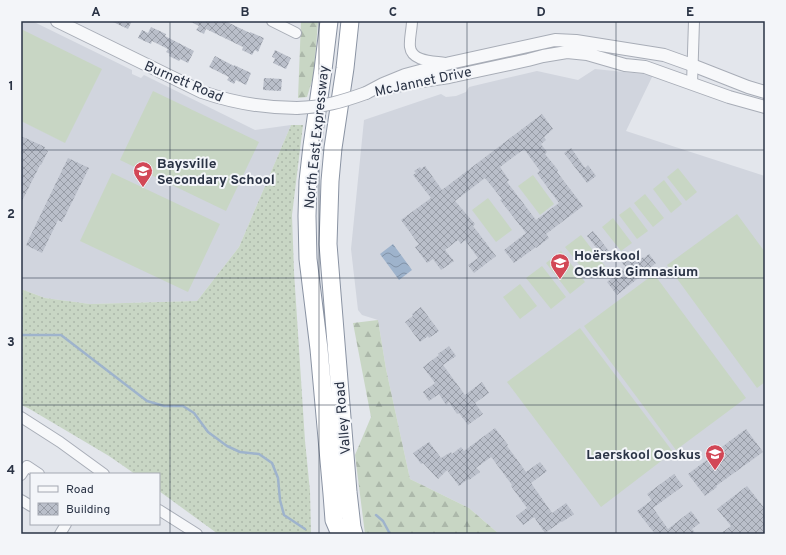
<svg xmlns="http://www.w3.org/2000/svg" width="786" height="555" viewBox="0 0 786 555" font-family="Overpass,sans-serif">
  <defs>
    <pattern id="grass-dots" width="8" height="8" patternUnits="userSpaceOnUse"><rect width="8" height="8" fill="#c8d6c4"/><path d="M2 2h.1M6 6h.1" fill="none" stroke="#acb8aa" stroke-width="1.8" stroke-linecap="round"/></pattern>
    <pattern id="forest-firs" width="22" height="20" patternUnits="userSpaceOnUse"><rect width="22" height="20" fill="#c8d6c4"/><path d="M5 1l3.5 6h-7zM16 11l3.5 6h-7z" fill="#acb8aa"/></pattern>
    <pattern id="water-waves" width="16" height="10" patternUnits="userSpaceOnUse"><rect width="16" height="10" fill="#9eb3cc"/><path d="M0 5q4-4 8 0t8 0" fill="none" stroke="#8192a7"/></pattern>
    <pattern id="building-cross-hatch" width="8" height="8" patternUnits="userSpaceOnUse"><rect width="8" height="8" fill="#babfca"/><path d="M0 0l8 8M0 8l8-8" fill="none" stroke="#979ca6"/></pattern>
  </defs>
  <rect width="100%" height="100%" fill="#e3e6ec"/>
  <path fill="#d1d5de" d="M21,21H32L132,70V74L141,78L144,75L255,130L291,125L239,247L197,301L90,304L45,298L21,289Z
    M595,69L653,75L626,131L765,176V534H499L469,508L410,479L386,369L378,320L362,315L358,310L351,249L364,120L441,94L446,97L456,96L466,92L469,87L537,71L578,80Z"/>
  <path fill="url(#grass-dots)" d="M291,125H303L292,215L294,272L305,441L310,491L311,532L310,534H218L159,491V474H135L109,456L28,408L21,405V289L45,298L90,304L197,301L239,247Z"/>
  <path fill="url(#forest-firs)" d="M301,21H318L314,74L307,97L298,98Z
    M378,320L386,369L410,479L469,508L499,534H365L355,455L371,417L353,323Z"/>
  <path fill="#c8d6c4" d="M21,29L102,69L65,143L21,121Z
    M153,91L259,142L226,211L120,160Z
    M678,168L697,192L686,201L667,177Z
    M112,173L220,224L188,292L80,241Z
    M533,175L554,204L540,215L518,186Z
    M664,180L682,204L671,213L653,189Z
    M645,194L664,218L653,227L634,203Z
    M488,198L512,230L496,242L472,210Z
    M630,207L648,231L637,239L619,215Z
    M737,214L765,252V382L757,388L667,265Z
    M613,218L632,243L621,251L602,227Z
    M581,235L605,266L590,278L565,247Z
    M561,251L585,282L570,294L546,263Z
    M542,266L566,297L551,309L526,278Z
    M654,274L746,398L676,450L584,326Z
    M520,284L537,306L520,319L503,297Z
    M580,328L673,452L601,507L507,382Z"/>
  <path fill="url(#water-waves)" d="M393,244L412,270L399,280L380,254Z"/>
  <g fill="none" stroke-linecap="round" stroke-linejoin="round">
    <path stroke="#9eb3cc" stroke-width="2.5" d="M21,335H61L147,401L164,406H183L194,413L208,432L227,446L240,452L259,454L272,463L278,478L280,500L284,515L305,529
      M376,515L383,521L390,534"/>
  </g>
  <path fill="url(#building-cross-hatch)" fill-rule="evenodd" d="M111,21H132L128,29Z
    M189,21H225L250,33V32L264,38L258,52L255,50L252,55L242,50L243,47L206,29L204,34L196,30L199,26Z
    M151,27L166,34L165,36L194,51L188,63L180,59L179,61L169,56L170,54L166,52L168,49L152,41L151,44L138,38L142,30L148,33Z
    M275,50L291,58L286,69L273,63L275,58L272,57Z
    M215,56L234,66V65L251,73L246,85L236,80L234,84L227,80L229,77L209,67Z
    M264,78L282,79L281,91L263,90Z
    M542,114L553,129L544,137L546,140L541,144L547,152L545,154L558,170L557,172L583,206L546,234L549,238L536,248V247L514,263L504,250L526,233L500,200L502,199L485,178L455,201L475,224L473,226L496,256L474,273L468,265L478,258L465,240L461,244L458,240L445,250L454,261L441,270L433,259L427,263L415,247L419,244L417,242L401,220L431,198L413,175L416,173L414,171L420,167L421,169L425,166L442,190ZM524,149L540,171L537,173L559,203L536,220L507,182L509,180L500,167Z
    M21,136L45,147L44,149L48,151L41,165H40L21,203Z
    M571,148L585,168L588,165L596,176L587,183L564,153Z
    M68,158L89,168L62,222L58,220L42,253L26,245Z
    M593,231L613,256L607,261L587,236Z
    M633,254L638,261L643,257L644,258L649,254L656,263L645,272L642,277L637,279L617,295L607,282L626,267L622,263Z
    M421,307L439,331L429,338L428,336L420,342L405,322L413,316L412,314Z
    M449,346L456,356L443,365L465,395L482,382L489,393L475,403L483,414L468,425L459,413L457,414L449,402L446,405L439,394L429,401L423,392L435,383L423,367L439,355L438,354Z
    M495,428L508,445L507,446L526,472L540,462L547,471L531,483L552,513L566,503L574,514L562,522V521L545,533L534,517L523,525L516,516L527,508L511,486L512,485L492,458L491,457L476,468L480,472L469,480L468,479L459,486L447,470L438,479L423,463L421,464L413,453L429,442L441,458L451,452L452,454L461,447L464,451Z
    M746,429L763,452L716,486L717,487L705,496L688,474L708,459L707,458Z
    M674,474L683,486L653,508L668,529L691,511L700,523L692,529L696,534H655L637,511L652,500L647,494Z
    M747,486L765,509V534H720L731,526L717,509Z"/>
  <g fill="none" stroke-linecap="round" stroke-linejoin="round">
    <defs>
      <path id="minor" d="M272,21L296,33
        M412,21C412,29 409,39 410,47C412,62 434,61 445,63
        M692,84L694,21
        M21,417L60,442L104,474
        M21,475L27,466L39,474
        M21,500L31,506
        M159,510L197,534
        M60,534L66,524"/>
      <path id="tertiary" d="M57,21L202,92C234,103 263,108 297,108
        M388,88L415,82L449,77L528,60L543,56L567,52L587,54L625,65L645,67L729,97L765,107
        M366,93L383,84L405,75L450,63L555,40L576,41L664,55L692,65L748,87L765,92"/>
      <path id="trunk" d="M329,21L323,70L312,146L308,181L307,216L308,259L319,349L332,494L334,520L340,534
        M350,21L345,68L333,148L330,181L328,244L348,492L352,527L354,534"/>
    </defs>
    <use href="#minor" stroke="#a8adb7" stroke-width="12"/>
    <use href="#tertiary" stroke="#a8adb7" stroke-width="14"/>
    <use href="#trunk" stroke="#8a93a3" stroke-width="19"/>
    <use href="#minor" stroke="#f7f8fa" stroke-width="10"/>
    <use href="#tertiary" stroke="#f7f8fa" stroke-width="12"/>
    <use href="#trunk" stroke="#fff" stroke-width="17"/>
    <defs>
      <path id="tertiary-bridge" d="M297,108C323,107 341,102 366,93"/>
    </defs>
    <use href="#tertiary-bridge" stroke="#a8adb7" stroke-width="14" stroke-linecap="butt"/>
    <use href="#tertiary-bridge" stroke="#f7f8fa" stroke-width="12"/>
  </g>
  <path fill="none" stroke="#2a3345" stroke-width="1" stroke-opacity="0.55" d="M170,21V534M319,21V534M467,21V534M616,21V534M21,150H765M21,278H765M21,405H765"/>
  <defs>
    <symbol id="school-pin" viewBox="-11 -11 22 30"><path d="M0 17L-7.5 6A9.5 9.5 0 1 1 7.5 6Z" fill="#d24756" stroke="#f3f5f9"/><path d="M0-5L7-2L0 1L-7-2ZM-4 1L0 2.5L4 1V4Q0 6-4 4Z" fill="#fff"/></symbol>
  </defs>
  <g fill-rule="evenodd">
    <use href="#school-pin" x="132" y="160" width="22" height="30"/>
    <use href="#school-pin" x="549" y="252" width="22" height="30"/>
    <use href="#school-pin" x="704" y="443" width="22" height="30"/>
  </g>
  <g text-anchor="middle" stroke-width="4" stroke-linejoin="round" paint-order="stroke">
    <g font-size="14" fill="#2a3345" stroke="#f3f5f9">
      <text transform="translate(184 81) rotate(23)" y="5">Burnett Road</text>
      <text transform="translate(423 81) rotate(-12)" y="5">McJannet Drive</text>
      <text transform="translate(316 137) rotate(-84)" y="5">North East Expressway</text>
      <text transform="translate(342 418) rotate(-95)" y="5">Valley Road</text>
    </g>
    <g font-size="14" font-weight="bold" fill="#2a3345" stroke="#f3f5f9" text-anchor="start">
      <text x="157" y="168">Baysville<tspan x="157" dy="16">Secondary School</tspan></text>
      <text x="574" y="260">Hoërskool<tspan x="574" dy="16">Ooskus Gimnasium</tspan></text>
      <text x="701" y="459" text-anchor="end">Laerskool Ooskus</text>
    </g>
  </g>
  <rect width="786" height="555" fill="none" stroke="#f3f5f9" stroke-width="44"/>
  <rect x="30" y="473" width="130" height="52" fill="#f3f5f9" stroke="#a3a7b1"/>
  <rect x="38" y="486" width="20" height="6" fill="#f7f8fa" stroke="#a3a7b1"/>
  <text x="66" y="493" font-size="12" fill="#2a3345">Road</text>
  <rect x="38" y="503" width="20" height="12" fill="url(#building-cross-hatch)" stroke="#a3a7b1"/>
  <text x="66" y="513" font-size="12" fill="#2a3345">Building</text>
  <rect x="22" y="22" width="742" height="511" fill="none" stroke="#2a3345" stroke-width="1.5"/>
  <g font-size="13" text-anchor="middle" font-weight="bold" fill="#2a3345">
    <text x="96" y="16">A</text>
    <text x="245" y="16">B</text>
    <text x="393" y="16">C</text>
    <text x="541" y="16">D</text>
    <text x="690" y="16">E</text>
    <text x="11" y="90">1</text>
    <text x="11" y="218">2</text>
    <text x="11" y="346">3</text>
    <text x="11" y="474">4</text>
  </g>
</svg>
